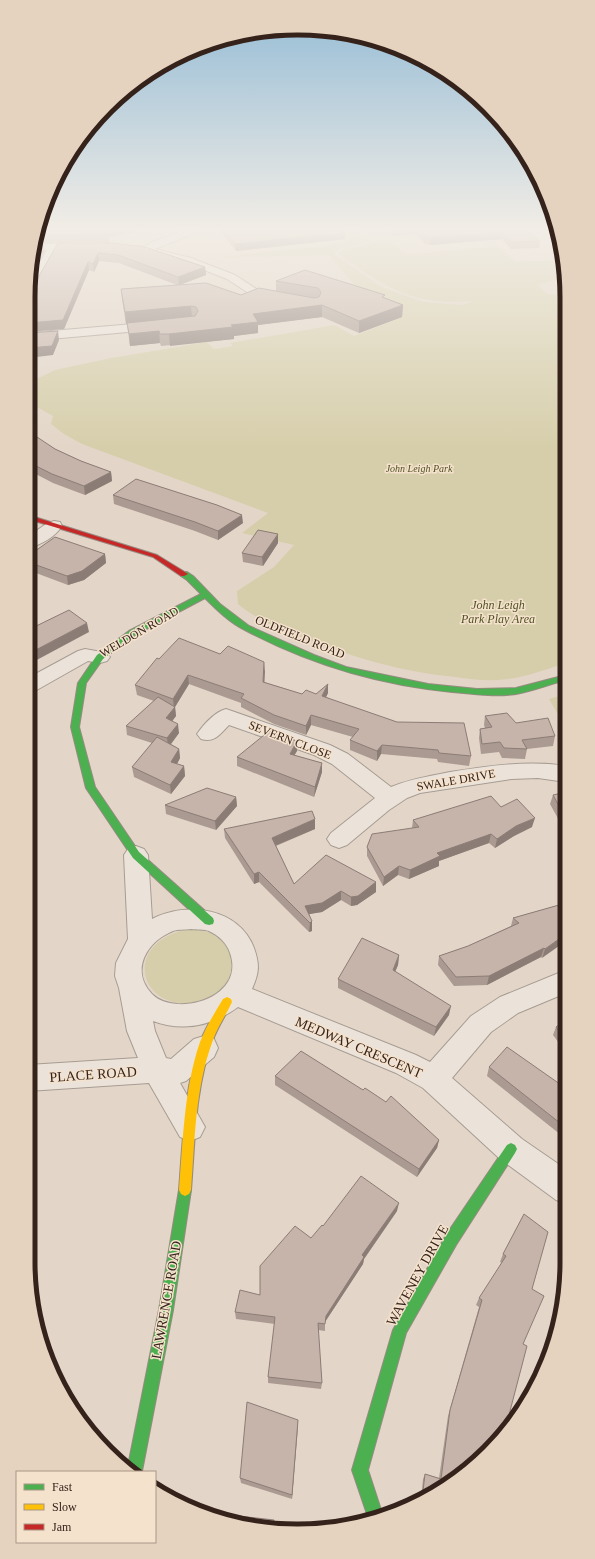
<svg xmlns="http://www.w3.org/2000/svg" width="595" height="1559" viewBox="0 0 595 1559" font-family="Georgia,serif">
  <rect width="100%" height="100%" fill="#e3d6c8"/>
  <path fill="#d6ceaa" d="M341,231H360L372,241L339,249L334,254L382,287L424,302L463,305L473,301C427,305 400,296 363,271C355,265 345,260 338,253L345,249L388,239L406,255L497,246L516,262L557,260L565,273V277L538,285L547,294L565,295L566,663C544,670 521,679 498,680C483,681 469,679 455,677C402,672 351,657 302,637C279,628 257,620 238,604L237,591L274,567L294,545L242,533L268,513L82,444L64,434L51,424L53,416L28,402V383L55,370L111,358L207,342L214,349L233,346L230,343L335,325L354,336L403,317L363,295L329,255L212,258L324,246L350,240Z
    M566,694V728L549,699Z
    M187,929C196,930 205,930 214,934C234,944 238,968 225,985C219,994 209,999 200,1001C144,1017 116,946 187,929Z"/>
  <g fill="none" stroke-linecap="round" stroke-linejoin="round">
    <defs>
      <path id="street" d="M182,231H196L195,233L155,249L191,258L235,275L258,290L285,296L287,298L285,300L281,302L250,294L227,279L184,262L135,251L134,249L139,246L144,247L152,242Z
        M35,244H85L90,247L85,250H58L35,291L33,293L29,294L31,278L47,250H34Z
        M157,322L161,323L163,326L161,329L28,341V333Z
        M54,521L60,522L62,526C55,537 41,545 28,548V536C37,532 44,523 54,521Z
        M85,649L107,653L110,657L107,661L100,663L88,661L35,691L28,692V678L78,651Z
        M226,709L330,745L348,754L391,787C410,779 430,776 450,772C489,766 527,760 566,766V782L538,778L511,779L420,793L407,798L389,810L347,845L339,848L331,845L327,839L331,833L375,798L332,764L314,755L229,725C220,734 215,743 201,739L197,734C204,724 215,712 226,709Z
        M136,846L144,849L148,855L152,919C187,901 239,908 254,948C260,965 259,973 252,989L416,1055L430,1062L471,1016L500,997L566,970V993L518,1013L491,1032L452,1078L522,1139L567,1170V1204L556,1200L500,1159L423,1088L396,1073L238,1007C212,1026 183,1032 153,1021L155,1031L166,1058L171,1059L194,1039L204,1036L214,1039L218,1048L214,1057L186,1081L180,1083L205,1127L200,1137L190,1141L180,1137L149,1083L28,1091V1065L138,1058L127,1031L119,988L115,976L116,963L128,939L124,855L128,849ZM191,929C197,930 204,929 209,931C218,935 227,943 230,953C242,986 207,1006 177,1004C167,1003 159,1001 152,994C130,971 146,942 173,931C178,929 185,930 191,929Z"/>
      <path id="fast" d="M181,572H187L193,576L220,604L249,626L314,655L346,667L428,684L477,689L516,688L566,675V680C550,684 533,691 516,694C495,697 473,694 452,692C380,685 309,664 245,630C230,623 216,609 205,598L135,635L103,659L86,683L79,727L95,787L139,852L213,918L214,921L213,924L209,925L205,924L133,858L86,788L71,727L78,683L97,655L129,631L201,594L187,580L181,576Z
        M511,1143L515,1145L517,1149L515,1153L456,1245L406,1333L368,1470L383,1516L369,1520L352,1470L393,1330L446,1235L507,1145Z
        M185,1184L189,1186L191,1190L173,1310L142,1471L135,1472L128,1466L159,1310L179,1190L181,1186Z"/>
      <path id="slow" d="M227,997L231,999L232,1002C226,1015 218,1026 213,1040C195,1087 195,1140 191,1190L189,1194L185,1196L181,1194L179,1190C183,1140 184,1089 200,1042C206,1027 215,1012 223,999Z"/>
      <path id="jam" d="M28,515L157,555L188,574L184,576H181L153,557L28,519Z"/>
    </defs>
    <use href="#street" stroke="#a79c92" stroke-width="2"/>
    <use href="#fast" stroke="#978b82" stroke-width="2"/>
    <use href="#slow" stroke="#978b82" stroke-width="2"/>
    <use href="#jam" stroke="#978b82" stroke-width="2"/>
    <use href="#street" fill="#ebe3da" fill-rule="evenodd"/>
    <use href="#fast" fill="#4caf50" fill-rule="evenodd"/>
    <use href="#slow" fill="#ffc107" fill-rule="evenodd"/>
    <use href="#jam" fill="#c62828" fill-rule="evenodd"/>
  </g>
  <path fill="#aa9a91" d="M37,231H140L109,237V243L93,242L35,243Z
    M220,231H351H344L345,239L236,251Z
    M388,231H527L540,241L539,248L511,249L502,239L430,245L425,244L416,234L394,236Z
    M58,243L205,267L206,275L180,285L241,295L276,291V281L385,298L403,305L402,317L359,333L322,317L258,325V333L234,336V339L161,346L160,343L130,346L127,324H126L122,300L121,289L177,285L119,263L99,261L94,272L89,270L64,329L32,286L35,283Z
    M28,431L55,449L81,461L111,472L112,481L85,495L53,483L28,470Z
    M113,495L243,523L218,540L195,531L114,504Z
    M278,543L263,566L243,562L242,553Z
    M105,554L106,563L84,580L68,585L28,570V556Z
    M220,654L264,662V682L302,694H316L328,684V693L326,697L471,756L469,766L438,762L437,759L381,754L377,761L350,750V740L353,737L311,725L306,735L274,724L241,707V703L189,684L175,707L176,716L172,721L179,733L171,744L179,749L180,758L177,764L184,766L185,776L171,794L134,777L132,767L152,743L127,735L126,726L154,701L137,695L135,685L159,659Z
    M485,716L516,723L555,736L553,746L527,749L525,759L502,758L499,752L481,754L479,738L480,729L485,728L484,725Z
    M297,751L294,755L322,763V772L314,797L237,766V757Z
    M566,792V833L550,804L553,795Z
    M236,797L237,806L216,830L166,814L165,805Z
    M501,807L532,827L514,836L495,848L489,843L439,861V866L409,879L398,875L383,886L367,856V847L412,828L413,820Z
    M224,829H315L276,846L294,884L376,882V892L357,905L351,906L341,900L322,912L309,914L312,931L309,932L259,882L254,884L225,838Z
    M566,903L542,958L541,957L487,985L454,986L438,965L439,956L468,946L511,926L513,918Z
    M399,955L398,965L395,972L449,1015L434,1036L338,988V979Z
    M566,1020L567,1054L553,1035L556,1027Z
    M489,1067L567,1089V1097L566,1099L567,1100V1143L559,1139L561,1135L487,1076Z
    M275,1076L439,1140L437,1148L417,1177L275,1085Z
    M397,1211L364,1259L363,1264L325,1322V1331L318,1330L322,1383L321,1389L268,1383V1377L275,1324L236,1319L235,1312L260,1295L323,1226Z
    M524,1214L447,1486L421,1500L423,1479L425,1474L439,1478L448,1416L479,1307L476,1305L479,1298L502,1263L500,1262L503,1254Z
    M298,1420L292,1499L241,1483L240,1478Z"/>
  <path fill="#8b7d76" d="M98,231H140L109,237V235Z
    M395,231H416V234L394,236Z
    M502,232V239L430,245V238Z
    M345,233V239L236,251L235,244Z
    M43,243L44,252L31,275L33,261Z
    M98,253L99,261L94,272L93,264Z
    M88,262L89,270L64,329L28,332V323Z
    M205,267L206,275L179,285L178,277Z
    M322,305V317L258,325V333L234,336V339L170,346L169,334L231,325L253,314Z
    M403,305L402,317L359,333V321Z
    M191,306L192,318L126,324L125,312Z
    M58,331L59,340L53,355L28,358V360V348Z
    M159,331L160,343L130,346L129,334Z
    M111,472L112,481L85,495L84,486Z
    M242,515L243,523L218,540V531Z
    M278,534V543L263,566L262,557Z
    M105,554L106,563L84,580L68,585L67,576Z
    M87,623L89,632L33,662V663L28,666V655L30,653Z
    M264,662L265,672L264,691L263,682Z
    M188,675L189,684L175,707L176,716L167,728L166,718L174,708L173,699Z
    M328,684V693L322,705V696Z
    M311,715V725L306,735V726Z
    M178,724L179,733L168,748L167,738Z
    M297,741V751L290,763V754Z
    M382,745L381,754L377,761V751Z
    M179,749L180,758L173,772L171,762Z
    M322,763V772L314,797L315,787Z
    M184,766L185,776L171,794L170,785Z
    M236,797L237,806L216,830L215,821Z
    M535,818L532,827L514,836L495,848L497,839L516,826Z
    M315,819V829L272,847V838Z
    M491,834L489,843L439,861V866L409,879L410,870L437,853Z
    M399,866L398,875L383,886L384,877Z
    M259,872V882L254,884V874Z
    M376,882V892L357,905L351,906V897Z
    M341,891V900L322,912L304,915L305,906Z
    M312,921V931L309,932L310,923Z
    M566,934V941L542,958L545,949Z
    M544,948L541,957L487,985L489,976Z
    M399,955L398,965L392,979L393,970Z
    M451,1006L449,1015L434,1036L436,1027Z
    M567,1094V1097L566,1099L564,1098Z
    M439,1140L437,1148L417,1177L419,1169Z
    M399,1203L397,1211L364,1259L363,1264L325,1322L326,1316L362,1255Z
    M298,1420V1426L292,1499V1495Z"/>
  <path fill="#c6b3a9" stroke="#8b7d76" d="M37,231H100H98L109,235L92,234L36,235Z
    M225,231H343L345,233L235,244Z
    M420,231H527L540,241L512,242L502,232L430,238L426,237Z
    M35,243H43L33,261Z
    M58,243H111L145,247L205,267L178,277L118,255L98,253L93,264L88,262L63,320L28,323V298L29,286H32L35,283Z
    M305,270L385,295L382,297L403,305L359,321L322,305L253,314L258,322L231,325L233,327L169,334H160L159,331L129,334L127,323L195,316L198,311L196,307L191,306L125,312L121,289L206,283L241,295L259,288L314,298L319,297L321,292L318,288L276,281Z
    M58,331L52,346L28,348V333Z
    M28,431L55,449L81,461L111,472L84,486L52,474L28,462Z
    M136,479L217,505L242,515L218,531L195,522L113,495Z
    M258,530L278,534L262,557L242,553Z
    M55,537L105,554L82,571L67,576L28,562V556Z
    M69,610L87,623L30,653L31,654L28,655V630Z
    M179,638L220,654L228,646L264,662L263,682L302,694L306,690L316,694L328,684L322,696L397,722L464,723L471,756L439,753L438,750L382,745L377,751L350,740L359,729L311,715L306,726L274,715L241,698L244,694L188,675L173,699L135,685L157,658L159,659Z
    M158,697L175,707L166,718L178,724L167,738L126,726Z
    M507,713L516,723L548,718L555,736L522,740L527,749L504,748L500,742L482,744L480,729L492,727L485,716Z
    M269,731L297,741L290,754L322,763L315,787L237,757Z
    M157,737L179,749L171,762L184,766L170,785L132,767Z
    M207,788L236,797L215,821L165,805Z
    M566,792V819L553,795Z
    M491,796L501,807L517,799L535,818L516,826L497,839L491,834L437,853L440,856L410,870L399,866L384,877L367,847L372,834L419,827L413,820Z
    M312,811L315,819L272,838L294,884L326,855L376,882L358,896L351,897L341,891L322,903L305,906L312,921L310,923L259,872L254,874L224,829Z
    M566,903V934L545,949L544,948L489,976L456,977L439,956L468,946L519,923L513,918Z
    M362,938L399,955L393,970L451,1006L436,1027L338,979Z
    M566,1020V1041L556,1027Z
    M507,1047L567,1089V1094L564,1098L567,1100V1133L562,1131L565,1127L489,1067Z
    M301,1051L363,1090L365,1088L386,1102L391,1096L439,1140L419,1169L275,1076Z
    M361,1176L399,1203L362,1255L364,1257L326,1316L325,1324L318,1323L322,1383L268,1377L275,1317L235,1312L240,1290L260,1295V1266L295,1226L311,1238L322,1225L323,1226Z
    M524,1214L548,1232L532,1289L544,1296L523,1344L527,1346L510,1411L508,1429L447,1486L422,1499L425,1474L441,1479L450,1410L482,1300L479,1298L506,1256L503,1254Z
    M247,1402L298,1420L292,1495L240,1478Z
    M221,1514L274,1520L272,1528L262,1529L221,1519Z"/>
  <linearGradient id="sky" x2="0" y2="1"><stop stop-color="#93bbd5"/><stop offset="0.51" stop-color="#f2ede6"/><stop offset="1" stop-color="#f2ede6" stop-opacity="0"/></linearGradient>
  <rect width="595" height="449" fill="url(#sky)"/>
  <g text-anchor="middle" stroke-width="3" stroke-linejoin="round" paint-order="stroke">
    <g font-size="10" font-style="italic" fill="#4e5122" stroke="#f5e2cd">
      <text x="419" y="472">John Leigh Park</text>
    </g>
    <g font-size="12" font-style="italic" fill="#4e5122" stroke="#f5e2cd">
      <text x="498" y="609">John Leigh<tspan x="498" dy="14">Park Play Area</tspan></text>
    </g>
    <g font-size="12" fill="#35231b" stroke="#f5e2cd">
      <text transform="translate(139 632) rotate(-30)" y="4">WELDON ROAD</text>
      <text transform="translate(300 637) rotate(22)" y="4">OLDFIELD ROAD</text>
      <text transform="translate(290 740) rotate(21)" y="4">SEVERN CLOSE</text>
      <text transform="translate(456 780) rotate(-10)" y="4">SWALE DRIVE</text>
    </g>
    <g font-size="14" fill="#35231b" stroke="#f5e2cd">
      <text transform="translate(359 1047) rotate(23)" y="5">MEDWAY CRESCENT</text>
      <text transform="translate(93 1074) rotate(-4)" y="5">PLACE ROAD</text>
      <text transform="translate(417 1275) rotate(-61)" y="5">WAVENEY DRIVE</text>
      <text transform="translate(166 1300) rotate(-80)" y="5">LAWRENCE ROAD</text>
    </g>
  </g>
  <path d="M0 0H595V1559H0ZM297 35H298A262 262 0 0 1 560 297V1262A262 262 0 0 1 298 1524H297A262 262 0 0 1 35 1262V297A262 262 0 0 1 297 35Z" fill="#e6d3bf" fill-rule="evenodd"/>
  <path fill="none" stroke="#35231b" stroke-width="5" d="M297 35H298A262 262 0 0 1 560 297V1262A262 262 0 0 1 298 1524H297A262 262 0 0 1 35 1262V297A262 262 0 0 1 297 35Z"/>
  <rect x="16" y="1471" width="140" height="72" fill="#f5e2cd" stroke="#a89686"/>
  <rect x="24" y="1484" width="20" height="6" fill="#4caf50" stroke="#a89686"/>
  <text x="52" y="1491" font-size="12" fill="#35231b">Fast</text>
  <rect x="24" y="1504" width="20" height="6" fill="#ffc107" stroke="#a89686"/>
  <text x="52" y="1511" font-size="12" fill="#35231b">Slow</text>
  <rect x="24" y="1524" width="20" height="6" fill="#c62828" stroke="#a89686"/>
  <text x="52" y="1531" font-size="12" fill="#35231b">Jam</text>
</svg>
